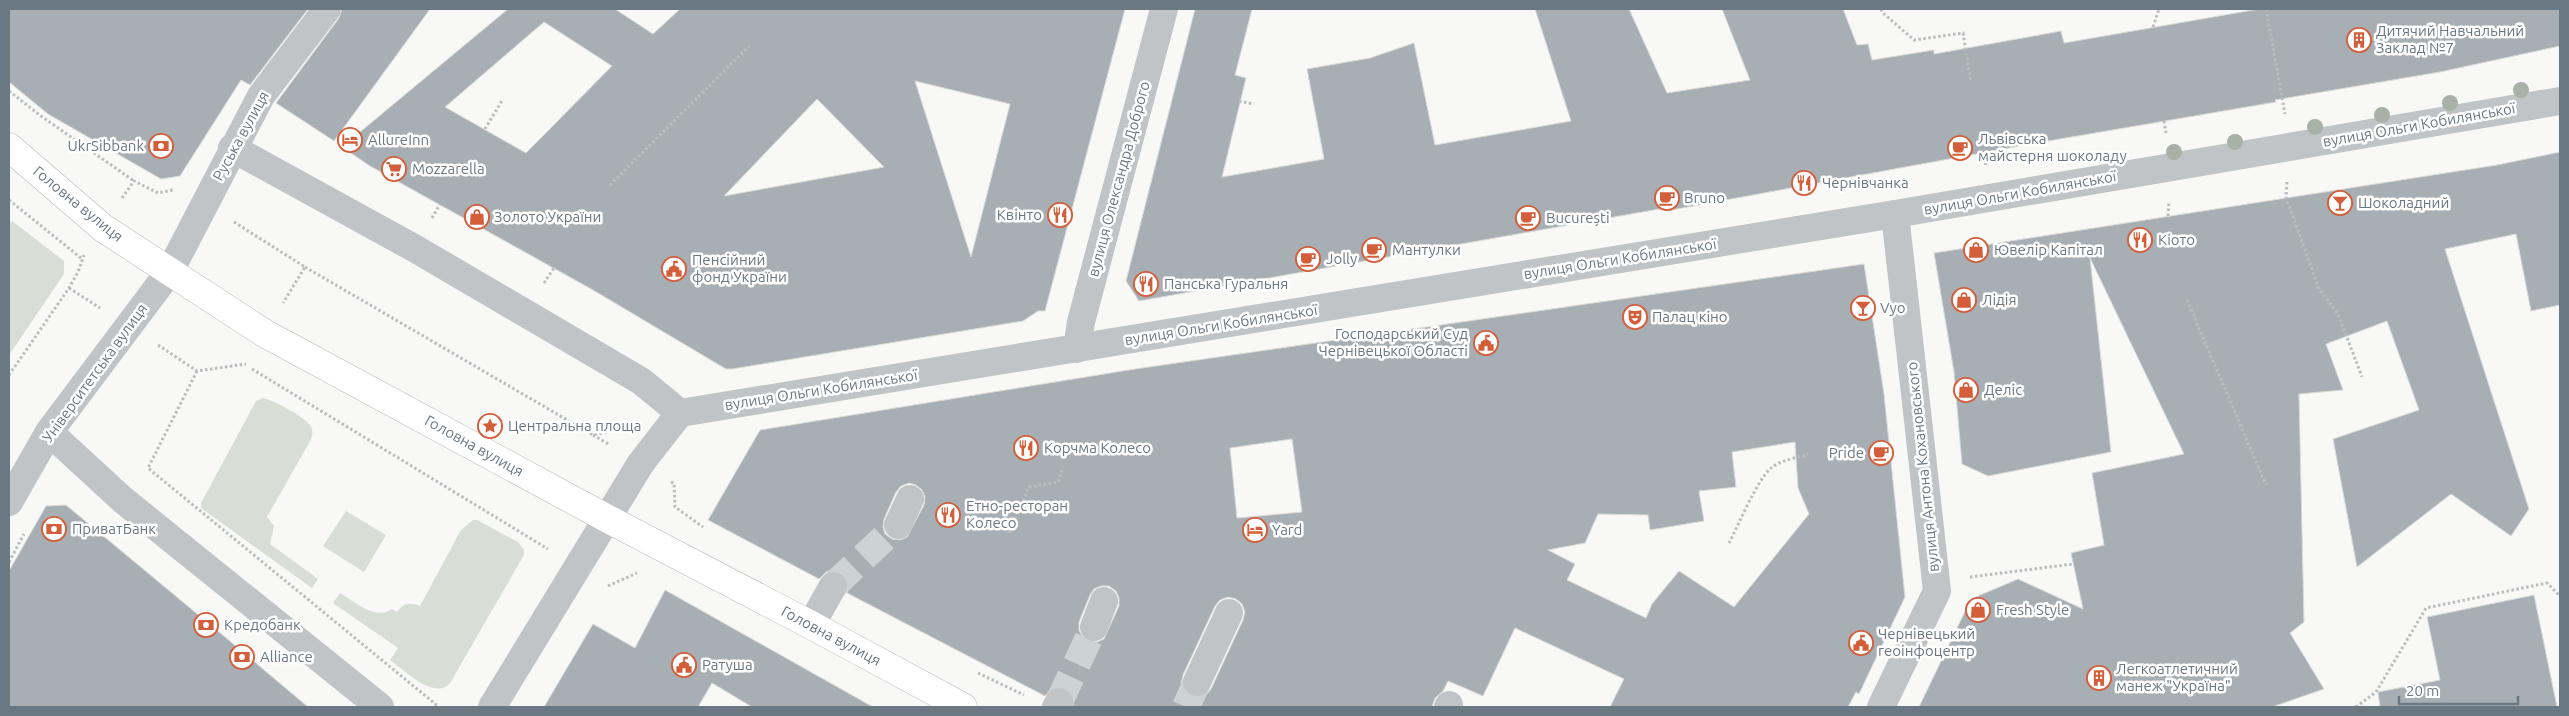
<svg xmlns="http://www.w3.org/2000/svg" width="2569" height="716" viewBox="0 0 2569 716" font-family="Ubuntu,sans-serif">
  <rect width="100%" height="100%" fill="#f8f8f6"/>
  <path fill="#d8ddd5" d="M12,221L64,261V274L9,355V225Z
    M263,398C273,400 301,415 308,423C314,428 313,435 310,441L267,517L274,526L270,544L318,579L312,588L201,508V503L256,401Z
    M346,511L386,535L364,572L323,546Z
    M473,520H477L518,542L524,550V555L450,683C435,701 404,670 390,660L398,648L333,603L340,593C355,602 376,621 392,609L397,612C404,603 409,602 420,606L461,530Z"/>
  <path fill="#a8afb4" stroke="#dadad8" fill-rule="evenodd" d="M9,9H308L250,85L241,80L180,176L161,179L48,114L9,82Z
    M342,9H430L334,141L276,103L339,18Z
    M508,9H615L653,34L680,9H1125L1045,311H1038L1023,321L732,369H726L593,290L370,166L342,147ZM544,22L612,66L526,153L445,107ZM915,81L1010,104L971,257ZM817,99L884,167L724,196Z
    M1195,9H1252L1235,75L1246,78L1222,177L1324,159L1307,69L1370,58L1414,43L1435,145L1571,121L1535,9H1629L1667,93L1750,80L1722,9H1843L1857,45L1868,44L1872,60L1934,50V54L2061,31L2064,43L2259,9H2560V46L2440,72L2275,100L2276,102L2025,145L1666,211L1665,208L1139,301L1126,281Z
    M2560,152V305L2531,311L2516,234L2445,249L2529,509L2511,536L2451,494L2357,567L2333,439L2419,410L2387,321L2326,344L2343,390L2299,394L2304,622L2290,633L2324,689L2272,707H1919L1971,599L2018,579L2083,609L2071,553L2104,545L2092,473L2184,454L2090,258L2111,452L1988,476L1962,464L1954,372L1934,253L2497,165Z
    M1864,264L1884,394L1905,597L1859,694L1856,692L1848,707H1610L1624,679L1515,628L1483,696L1448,681L1443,691L1435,698L1432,707H1073V695L1067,688L1060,686L1052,688L1045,696L847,593L849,586L847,578L840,572L833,570L826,572L819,579L708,520L760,430L1135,369ZM1292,439L1302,512L1237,518L1230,448ZM1795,442L1798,488L1809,514L1734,607L1679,571L1652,604L1646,618L1567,580L1575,564L1548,550L1585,543L1598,514L1648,515L1650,530L1704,521L1699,491L1736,487L1732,452ZM909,483L916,485L922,490L925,497L924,505L907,537L900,540L892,539L885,534L883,527L884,519L896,492L901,486ZM1101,586H1109L1116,591L1119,598V606L1104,639L1097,642H1089L1082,636L1079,630V622L1090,595L1094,589ZM1228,597L1236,599L1242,604L1245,612L1243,620L1211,689L1206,695L1198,698L1191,696L1184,691L1181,683L1183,675L1215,606L1220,600Z
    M66,505L225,637L308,707H9V571L46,506Z
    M665,590L873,707H752L712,683L698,707H544L593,624L635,648Z
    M2534,595L2557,707H2380L2378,692L2440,680L2427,617Z"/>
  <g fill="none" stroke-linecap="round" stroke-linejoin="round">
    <path stroke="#cdd2d4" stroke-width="28" stroke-dasharray="28 14" stroke-linecap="butt" d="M833,586L898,525
      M1059,702L1094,627
      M1186,707L1197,682"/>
    <defs>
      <path id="major" d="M9,147L103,228L264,333L608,519L811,625L963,707"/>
    </defs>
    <use href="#major" stroke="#b4b8bb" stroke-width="29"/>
    <path stroke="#babdbf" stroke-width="3" stroke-dasharray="2.5 2.5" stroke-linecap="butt" d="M1881,9L1883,13L1914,40L1963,33L1971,82
      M2266,9L2285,114
      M2153,27L2159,9
      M9,91L41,116L134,181
      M1239,101L1254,104
      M2164,121L2166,133
      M485,129L503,99
      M1983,153L1986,165
      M2287,182L2286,197L2319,289L2338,314L2362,377
      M610,185L749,46
      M122,198L134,181L158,193L173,190
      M9,200L81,258
      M2168,216L2169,201
      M432,218L440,204
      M234,222L305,267L283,303
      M305,267L593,435L623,428
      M544,283L554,268
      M69,288L100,308
      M2187,300L2266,485
      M158,345L197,371L246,364
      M252,369L548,549
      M197,371L148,468L439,707
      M9,375L69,288L78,272L84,255
      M593,435L610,445
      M671,482L674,483L675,507L703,527
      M1009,533L1029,487L1058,482L1063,467
      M1729,543C1738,526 1757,480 1771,468C1781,460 1796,458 1808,454
      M9,562L24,534
      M1970,577L2073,564
      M608,586L637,573
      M978,673L1024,695
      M2356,707L2376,692L2426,608L2547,583L2560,596"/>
    <path stroke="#c0c4c7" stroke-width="28" d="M232,148L414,248L641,381L680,413L641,463L492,707
      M1077,349L1081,322L1164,9
      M680,413L1895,214L2560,101
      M49,432L123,500L380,707
      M9,502L49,432L170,271L261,96L327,9
      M898,525L910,499
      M811,625L833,586
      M1094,627L1104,601
      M1197,682L1229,613
      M1056,707L1059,702
      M1448,707L1449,705
      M1881,707L1937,591L1895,214"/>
    <use href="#major" stroke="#fff" stroke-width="28"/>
  </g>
  <g fill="#a8b1a6">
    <circle cx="2521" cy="90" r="8"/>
    <circle cx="2450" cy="103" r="8"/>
    <circle cx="2382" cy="115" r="8"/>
    <circle cx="2315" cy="127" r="8"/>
    <circle cx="2235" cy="142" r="8"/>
    <circle cx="2174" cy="152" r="8"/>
  </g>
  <defs>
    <symbol id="building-ring" viewBox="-11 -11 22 22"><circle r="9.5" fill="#fff" stroke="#d45d3a" stroke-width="1.5"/><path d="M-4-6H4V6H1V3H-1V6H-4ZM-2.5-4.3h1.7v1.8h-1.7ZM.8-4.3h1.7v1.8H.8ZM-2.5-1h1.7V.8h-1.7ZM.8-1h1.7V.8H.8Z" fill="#d45d3a"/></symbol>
    <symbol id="hotel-ring" viewBox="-11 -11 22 22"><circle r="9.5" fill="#fff" stroke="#d45d3a" stroke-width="1.5"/><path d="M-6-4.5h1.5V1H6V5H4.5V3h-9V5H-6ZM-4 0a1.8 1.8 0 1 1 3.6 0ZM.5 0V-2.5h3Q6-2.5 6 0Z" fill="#d45d3a"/></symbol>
    <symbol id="bank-ring" viewBox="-11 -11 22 22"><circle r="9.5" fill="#fff" stroke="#d45d3a" stroke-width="1.5"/><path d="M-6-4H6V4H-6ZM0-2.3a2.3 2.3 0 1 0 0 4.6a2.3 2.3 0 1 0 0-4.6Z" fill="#d45d3a"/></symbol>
    <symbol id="cafe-ring" viewBox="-11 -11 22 22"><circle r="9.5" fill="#fff" stroke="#d45d3a" stroke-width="1.5"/><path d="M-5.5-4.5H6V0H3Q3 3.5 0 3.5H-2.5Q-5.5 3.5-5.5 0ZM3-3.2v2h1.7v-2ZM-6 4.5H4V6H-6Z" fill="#d45d3a"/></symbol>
    <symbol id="supermarket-ring" viewBox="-11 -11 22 22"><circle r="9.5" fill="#fff" stroke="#d45d3a" stroke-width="1.5"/><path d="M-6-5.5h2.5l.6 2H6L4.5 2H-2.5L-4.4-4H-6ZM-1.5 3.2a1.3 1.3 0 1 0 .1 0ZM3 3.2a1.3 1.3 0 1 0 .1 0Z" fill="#d45d3a"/></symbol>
    <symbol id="restaurant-ring" viewBox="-11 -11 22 22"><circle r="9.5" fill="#fff" stroke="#d45d3a" stroke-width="1.5"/><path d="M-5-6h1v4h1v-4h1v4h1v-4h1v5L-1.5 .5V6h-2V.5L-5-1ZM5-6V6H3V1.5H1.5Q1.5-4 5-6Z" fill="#d45d3a"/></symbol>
    <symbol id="bar-ring" viewBox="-11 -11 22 22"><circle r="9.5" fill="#fff" stroke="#d45d3a" stroke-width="1.5"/><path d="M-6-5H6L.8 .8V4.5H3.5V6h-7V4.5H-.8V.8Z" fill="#d45d3a"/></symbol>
    <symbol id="shop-ring" viewBox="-11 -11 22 22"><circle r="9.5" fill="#fff" stroke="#d45d3a" stroke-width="1.5"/><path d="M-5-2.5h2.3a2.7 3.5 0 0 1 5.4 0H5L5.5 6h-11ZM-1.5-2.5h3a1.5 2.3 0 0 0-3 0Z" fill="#d45d3a"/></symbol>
    <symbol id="civic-ring" viewBox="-11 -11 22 22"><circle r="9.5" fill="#fff" stroke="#d45d3a" stroke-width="1.5"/><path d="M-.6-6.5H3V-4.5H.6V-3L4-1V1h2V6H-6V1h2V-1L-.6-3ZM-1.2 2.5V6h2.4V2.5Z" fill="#d45d3a"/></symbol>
    <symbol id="theatre-ring" viewBox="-11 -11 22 22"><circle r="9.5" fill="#fff" stroke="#d45d3a" stroke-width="1.5"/><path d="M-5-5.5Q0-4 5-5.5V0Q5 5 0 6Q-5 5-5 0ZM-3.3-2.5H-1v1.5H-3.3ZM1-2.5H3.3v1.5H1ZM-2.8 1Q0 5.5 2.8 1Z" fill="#d45d3a"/></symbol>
    <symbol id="sight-ring" viewBox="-11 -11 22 22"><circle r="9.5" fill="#fff" stroke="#d45d3a" stroke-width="1.5"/><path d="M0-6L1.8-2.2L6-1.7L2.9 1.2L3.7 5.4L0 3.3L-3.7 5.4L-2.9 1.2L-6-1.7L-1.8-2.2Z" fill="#d45d3a"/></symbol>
  </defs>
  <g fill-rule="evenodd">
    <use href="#building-ring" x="2345" y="26" width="28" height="28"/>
    <use href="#hotel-ring" x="336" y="126" width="28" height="28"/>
    <use href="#bank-ring" x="147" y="132" width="28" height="28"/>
    <use href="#cafe-ring" x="1946" y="134" width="28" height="28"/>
    <use href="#supermarket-ring" x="380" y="155" width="28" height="28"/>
    <use href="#restaurant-ring" x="1790" y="169" width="28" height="28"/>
    <use href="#cafe-ring" x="1653" y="184" width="28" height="28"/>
    <use href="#bar-ring" x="2326" y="189" width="28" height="28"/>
    <use href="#restaurant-ring" x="1046" y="201" width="28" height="28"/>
    <use href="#shop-ring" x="463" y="203" width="28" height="28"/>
    <use href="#cafe-ring" x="1514" y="204" width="28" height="28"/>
    <use href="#restaurant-ring" x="2126" y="226" width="28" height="28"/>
    <use href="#cafe-ring" x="1360" y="236" width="28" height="28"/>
    <use href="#shop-ring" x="1962" y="236" width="28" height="28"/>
    <use href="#cafe-ring" x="1294" y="245" width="28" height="28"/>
    <use href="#civic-ring" x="660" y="255" width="28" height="28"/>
    <use href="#restaurant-ring" x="1132" y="270" width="28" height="28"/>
    <use href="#shop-ring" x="1950" y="286" width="28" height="28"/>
    <use href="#bar-ring" x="1849" y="294" width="28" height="28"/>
    <use href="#theatre-ring" x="1621" y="303" width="28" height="28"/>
    <use href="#civic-ring" x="1472" y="329" width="28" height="28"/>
    <use href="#shop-ring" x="1952" y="376" width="28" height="28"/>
    <use href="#sight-ring" x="476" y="412" width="28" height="28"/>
    <use href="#restaurant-ring" x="1012" y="434" width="28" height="28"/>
    <use href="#cafe-ring" x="1867" y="439" width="28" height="28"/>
    <use href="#restaurant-ring" x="934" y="501" width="28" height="28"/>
    <use href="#bank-ring" x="40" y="515" width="28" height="28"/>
    <use href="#hotel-ring" x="1241" y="516" width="28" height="28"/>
    <use href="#shop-ring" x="1964" y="596" width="28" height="28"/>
    <use href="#bank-ring" x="192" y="611" width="28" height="28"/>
    <use href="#civic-ring" x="1847" y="629" width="28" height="28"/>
    <use href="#bank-ring" x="228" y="643" width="28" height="28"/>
    <use href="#civic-ring" x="670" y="651" width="28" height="28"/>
    <use href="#building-ring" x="2085" y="664" width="28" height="28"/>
  </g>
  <g text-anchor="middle" stroke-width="5" stroke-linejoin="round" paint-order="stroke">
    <g font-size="15" fill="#6a7884" stroke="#fff" text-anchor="start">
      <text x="2376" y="36">Дитячий Навчальний<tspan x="2376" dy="17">Заклад №7</tspan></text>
      <text x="1978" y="144">Львівська<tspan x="1978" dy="17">майстерня шоколаду</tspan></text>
      <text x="368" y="145">AllureInn</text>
      <text x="144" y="151" text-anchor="end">UkrSibbank</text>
      <text x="412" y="174">Mozzarella</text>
      <text x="1822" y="188">Чернівчанка</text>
      <text x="1684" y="203">Bruno</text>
      <text x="2358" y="208">Шоколадний</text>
      <text x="1042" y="220" text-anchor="end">Квінто</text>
      <text x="494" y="222">Золото України</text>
      <text x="1546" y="223">București</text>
      <text x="2158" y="245">Кіото</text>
      <text x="1392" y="255">Мантулки</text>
      <text x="1994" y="255">Ювелір Капітал</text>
      <text x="1326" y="264">Jolly</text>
      <text x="692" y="265">Пенсійний<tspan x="692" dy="17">фонд України</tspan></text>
      <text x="1164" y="289">Панська Гуральня</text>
      <text x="1982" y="305">Лідія</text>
      <text x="1880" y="313">Vyo</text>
      <text x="1652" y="322">Палац кіно</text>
      <text x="1468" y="339" text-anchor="end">Господарський Суд<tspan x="1468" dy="17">Чернівецької Області</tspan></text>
      <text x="1984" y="395">Деліс</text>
      <text x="508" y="431">Центральна площа</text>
      <text x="1044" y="453">Корчма Колесо</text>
      <text x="1864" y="458" text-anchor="end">Pride</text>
      <text x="966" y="511">Етно-ресторан<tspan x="966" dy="17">Колесо</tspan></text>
      <text x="72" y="534">ПриватБанк</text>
      <text x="1272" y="535">Yard</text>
      <text x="1996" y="615">Fresh Style</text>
      <text x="224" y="630">Кредобанк</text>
      <text x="1878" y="639">Чернівецький<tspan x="1878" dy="17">геоінфоцентр</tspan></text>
      <text x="260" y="662">Alliance</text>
      <text x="702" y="670">Ратуша</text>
      <text x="2116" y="674">Легкоатлетичний<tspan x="2116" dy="17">манеж "Україна"</tspan></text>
    </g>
    <g font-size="15" fill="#6a7884" stroke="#fff">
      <text transform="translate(2419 125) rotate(-10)" y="5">вулиця Ольги Кобилянської</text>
      <text transform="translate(241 136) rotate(-61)" y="5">Руська вулиця</text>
      <text transform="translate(1119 179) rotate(-75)" y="5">вулиця Олександра Доброго</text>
      <text transform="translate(2020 193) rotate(-10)" y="5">вулиця Ольги Кобилянської</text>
      <text transform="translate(78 204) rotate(39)" y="5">Головна вулиця</text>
      <text transform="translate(1620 259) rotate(-9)" y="5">вулиця Ольги Кобилянської</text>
      <text transform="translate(1221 325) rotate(-9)" y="5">вулиця Ольги Кобилянської</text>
      <text transform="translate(95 373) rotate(-54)" y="5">Університетська вулиця</text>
      <text transform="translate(821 390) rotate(-9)" y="5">вулиця Ольги Кобилянської</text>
      <text transform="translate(474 446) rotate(29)" y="5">Головна вулиця</text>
      <text transform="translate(1923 467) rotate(-96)" y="5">вулиця Антона Кохановського</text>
      <text transform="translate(831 636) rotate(28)" y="5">Головна вулиця</text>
    </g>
  </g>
  <rect width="2569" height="716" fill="none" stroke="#6a7884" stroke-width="20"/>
  <path d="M2399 696v8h119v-8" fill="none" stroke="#6a7884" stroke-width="2.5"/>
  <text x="2406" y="696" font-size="15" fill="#6a7884" stroke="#ffffff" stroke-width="4" paint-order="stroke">20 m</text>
</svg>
